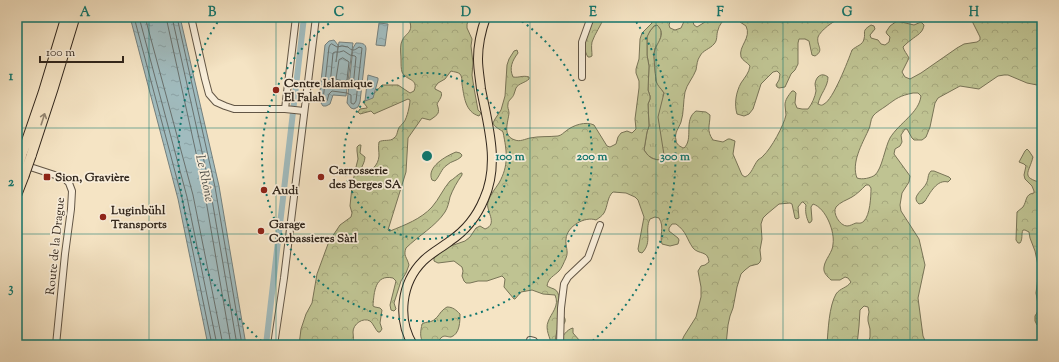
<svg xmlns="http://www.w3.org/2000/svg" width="1059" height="362" viewBox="0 0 1059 362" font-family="'Sorts Mill Goudy',serif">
  <defs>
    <pattern id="grass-tufts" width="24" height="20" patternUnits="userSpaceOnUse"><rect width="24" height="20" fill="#bfc392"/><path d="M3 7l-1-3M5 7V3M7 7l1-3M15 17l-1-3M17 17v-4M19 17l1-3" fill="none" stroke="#a5a77d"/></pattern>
    <pattern id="forest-crowns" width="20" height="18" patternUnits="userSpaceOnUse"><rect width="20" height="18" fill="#bfc392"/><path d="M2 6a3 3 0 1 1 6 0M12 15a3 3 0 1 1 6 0" fill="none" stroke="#a5a77d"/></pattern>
    <pattern id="water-ripples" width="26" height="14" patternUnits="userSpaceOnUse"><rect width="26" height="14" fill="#a1bcbf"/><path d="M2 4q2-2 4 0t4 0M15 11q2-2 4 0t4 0" fill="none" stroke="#8ba1a4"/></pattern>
  </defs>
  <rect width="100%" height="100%" fill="#f5e4c4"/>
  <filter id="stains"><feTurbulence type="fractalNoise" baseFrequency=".005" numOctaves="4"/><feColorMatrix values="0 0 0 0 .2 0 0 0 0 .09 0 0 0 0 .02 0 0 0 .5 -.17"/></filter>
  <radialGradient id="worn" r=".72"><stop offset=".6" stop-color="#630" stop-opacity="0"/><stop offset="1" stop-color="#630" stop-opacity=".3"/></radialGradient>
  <path fill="url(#grass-tufts)" stroke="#787457" d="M657,24L661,30V36L659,43L655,48L654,54L656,81L664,93V155L659,160C651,159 648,156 644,150L647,132L649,126L648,104L650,99V96L648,90L649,66L647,55V36L650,31L654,26Z
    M456,152L460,153L462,155L461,157C457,161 451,161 447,165C441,169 440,176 435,181L432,180C426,167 446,156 456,152Z"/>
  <path fill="url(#forest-crowns)" stroke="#787457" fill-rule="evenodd" d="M408,17H473L469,20L467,24V28L472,39L471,46L473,63L472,75L474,88L478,110L481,113L479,116C465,112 464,96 462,84C462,81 462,76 460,74C458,72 454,72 451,71L445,79L438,83L435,87V89L441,92C443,96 439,100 437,104C440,113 439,114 430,120L422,118L408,138L406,172L388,230L390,231C405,225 421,219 432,207C439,199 443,189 450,181C454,179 457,175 461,173H462V175C457,182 453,189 450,197C449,202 448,207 445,212C436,226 418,236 406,248C403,256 407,257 409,265L406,273L401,281L394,303L396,309L394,311L391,310L390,305L396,281L393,278C375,274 374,292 373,306L375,307L380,308L382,310L380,323L382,329L380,332H378C375,329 373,323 370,321C363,317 353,324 353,332C353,336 354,341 354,345H299L301,329L306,314L312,303L317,274L328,244L332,237L340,225L351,217L352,213L350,206L352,186L356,167L358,159L357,151V147L359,145H361L360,153L365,157C365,162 362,166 360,171L363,174C372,170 378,166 379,156C379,151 378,147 379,142C383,139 390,142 394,138C397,136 397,133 398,130C399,126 402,125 404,122C407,118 410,105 410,100L408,99L399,103L376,113L374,114L371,111L360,114L358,112L360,109L367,108V107L363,102L364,101C372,97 376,91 382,85H398L410,93L414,91C419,78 406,81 402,72C401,69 401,64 401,60C401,55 400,49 401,44C404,31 416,35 408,17Z
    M595,17H604C601,26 595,33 592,42C591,47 592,51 592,56L590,57H588C580,46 590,28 595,17Z
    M650,17H670L671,19L669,25L670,28L675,30L681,28L686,17H695L693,22L694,25L697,27L705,22L711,17H726C723,21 719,25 718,30C716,35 718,40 714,44C710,49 703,50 700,56C697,60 697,65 696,70C693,78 687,84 685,92C683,102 684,113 681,122C679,128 674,133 676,140C676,144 680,147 684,148C694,139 683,120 696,111L706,112L710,115C710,126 706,130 713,140L723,142L728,139H730L735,141L733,154L742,175L745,177C752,174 753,166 758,160C760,158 762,158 763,156C771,149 784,125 786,115C786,112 785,108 785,105C785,100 788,96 792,91H794L796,93L795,103L797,108L802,109H808C812,104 815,97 816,91C816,89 815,86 815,84C816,76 822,72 828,77C828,87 820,94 818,104C821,105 821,106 824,104C833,100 848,61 852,50C856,46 863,45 864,39C866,32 861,31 871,25L874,26L875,29L870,35L871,38L878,40L881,44L885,45L889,42L890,37L887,34L886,32L890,26L897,21L914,25L921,22L924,25C923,33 917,35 911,40C908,42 906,44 903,47C904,51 907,54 909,58L902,72L905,77L910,79L921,73L957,48L964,44L977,42L980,40V37L972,21L968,17H960H1042V86L1027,83L1008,75H1004L998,76L979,89L960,86L938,98L935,103L930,127L926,137L922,140H914L912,138L907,129H905L901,135L902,142L900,146L895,149L894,154L910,176L909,182L902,193L900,205L901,211L919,239L925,265L918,298L923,336L927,345H868L870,337V329L868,321V317L869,312L868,307L864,306L860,310L859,326L857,345H827C828,331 829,306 836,294C840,288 847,288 851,282L848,278L845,277L840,280H831C827,276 823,273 824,267C825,259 833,252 833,244C835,232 826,208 813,204L811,207L812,220L811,222L809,223C806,217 805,211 806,205L803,202H802L798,207L799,218L796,219L795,218L792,204L790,203L779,204L767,214L763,218L761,224L762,239L760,250L761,259L760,262L758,264L750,266L745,270L741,274L737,287L733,308L730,316L728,325L726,345H680L684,336L696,317L701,297V287L698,271L701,266L705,265L709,262C708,250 699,255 693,248C686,238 687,232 676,224H672L669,228V231L678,238L679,240L678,244L670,246L662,244C659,235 665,228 659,218L655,217L650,219C644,231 653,242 642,253L639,252L638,249L644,217L638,200L635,197L626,193L613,192C607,197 608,206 604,213C602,216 599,218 596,220C585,216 567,226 566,239C565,246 569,251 566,258C564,262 562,268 559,271C554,276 548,278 547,286C549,287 551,288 554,289C561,292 559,304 559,312C569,320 566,323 557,330L555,341L559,342C562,337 567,329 573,328V333L580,341L578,345H552C550,338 545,329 548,322C551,313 560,306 555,295L543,294L532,290L521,292L515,299H514L504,287L505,279L502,276L487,281H478L470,283H466L464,281L462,276L463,271L462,267L454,261L438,263L434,261V258L445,248L465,241L470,237L476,228L480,226L485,229C499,224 485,210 488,202C490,195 495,189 499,183C509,165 507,152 503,132C500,129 494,127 493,123L495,119L501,110L505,96L507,65L509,59L514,51L517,50L518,53C512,61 509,68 513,77C519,78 523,75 529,77V79C525,83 519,83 516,88C515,90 515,92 514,94C513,98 508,100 508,104C507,107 509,110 509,113C508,123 502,136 515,140C520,142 525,139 530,138C539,136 549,137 558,136C562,135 563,133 566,131C573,125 586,121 594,125L607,146L610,147L616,144L618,137L621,133L627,131L632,133L636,129L635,119L639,88V81L636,73V69L639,59L640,39L642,33L652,23L651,19ZM657,25C668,35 655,43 654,54C654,60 655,73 656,79C656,85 661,88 664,93L658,117L664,155L659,160C651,159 648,156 644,150L647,132L649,126L648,104L650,99V96L648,90L649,66L647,55V37L650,31L654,26ZM913,93H918L921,96C919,113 899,123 890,138C885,147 882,169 875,175C871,178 862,180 857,178C851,163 862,144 868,131C871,126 870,120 873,116C876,112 882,109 886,106C897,98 899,96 913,93ZM866,185H869L871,188C871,197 870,215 864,221C861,224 859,223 856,223C853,224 850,226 847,226C840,226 832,213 836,207C840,202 847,200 852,197C857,194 861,190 866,185Z
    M738,17H849C846,18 843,18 840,19C834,20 820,31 818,37C816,46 825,50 815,56L812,55L809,41L805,39H799L798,43V64L795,70L791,74L785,87L779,88L777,87L776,85L779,80L780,74L777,71L773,72L761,84L753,109L749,114L744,116L737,114C734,104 736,92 741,83C745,77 749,73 750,66C747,62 743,61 741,57C738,46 752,38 746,26L740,22Z
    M1027,149L1029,151L1033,157C1029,173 1020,177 1042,183V328L1037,325L1035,321V316L1038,311V304L1036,293L1039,270L1035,251L1030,238L1029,232L1025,230H1023C1021,234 1023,239 1020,243H1018L1016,240L1017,212C1019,210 1021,209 1023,207C1027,201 1025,194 1034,193V191L1032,186L1025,179L1024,175L1026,166L1024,164L1019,162L1025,151Z
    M931,171H934L949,177L951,179L948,182C937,179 930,193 925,201L923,203L919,204C917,202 916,201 916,198C917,193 924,188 926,184C929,179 927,175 931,171Z
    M447,307C453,307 456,310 460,314C460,321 460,334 451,337C447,337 445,335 442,337C439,339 438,343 436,345C420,345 419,338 422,324C427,321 431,323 435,319C440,315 440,311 447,307Z"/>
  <path fill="url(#water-ripples)" stroke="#74807e" d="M130,17H180L219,186L246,345H208L178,199Z
    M379,23L388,24L385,46L376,45Z
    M334,40L338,45L336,62L339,42L353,43L346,96L333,95L330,104L326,106H323L319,100L325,45L329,41Z
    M356,43C361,43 366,43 366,49L360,102L358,107L354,109L351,108L347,103L353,48Z
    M368,75L378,78V80L373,98L365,101Z"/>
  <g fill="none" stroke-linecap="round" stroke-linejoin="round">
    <path stroke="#69716e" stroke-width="1" d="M134,17L182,198L212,345
      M139,17L187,197L217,345
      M145,17L193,195L223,345
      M166,17L204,189L231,345
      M172,17L210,188L237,345
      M177,17L215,187L242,345
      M332,44L337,47L342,46L348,47C352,51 354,51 359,47L362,48L356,101L354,104H353L351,103V95L347,93L332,91L329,94L327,101L325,102L323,100L329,47L330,45Z
      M344,51L350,55L355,56L356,57L353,87L351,88L331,86L330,85L333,53L335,52H339Z
      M343,58L349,62L347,80L345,81L338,80L336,79L339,60Z"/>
    <path stroke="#74807e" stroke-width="1.5" d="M304,20L309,17"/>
    <path stroke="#a1bcbf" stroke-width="6" d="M266,345L304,17"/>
    <defs>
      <path id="minor" d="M191,17L205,79L209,94L216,102L225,106L234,109H285L304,111
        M582,77V42L591,17
        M285,109L296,17
        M24,165L64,178L69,183L72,191L71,209L65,254L56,345
        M530,340L534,341L536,345
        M274,345L284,278L316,17
        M560,345L561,308L564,284L568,277L588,258L600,225"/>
      <path id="major" d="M413,345C397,319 401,283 423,261C431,253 441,248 450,241C465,231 477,216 484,199C500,164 488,125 481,89C480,79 478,69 478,59C478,44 481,31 486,17"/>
      <path id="highway" d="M22,154L43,93L66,17
        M31,156L53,89L75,17
        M17,194L24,176"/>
    </defs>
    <use href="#minor" stroke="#625646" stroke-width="8"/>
    <use href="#major" stroke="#31261c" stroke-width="10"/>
    <use href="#highway" stroke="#31261c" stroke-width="11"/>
    <use href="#minor" stroke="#f8edd9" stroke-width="6"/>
    <use href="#major" stroke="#f5e4c4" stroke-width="8"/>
    <use href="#highway" stroke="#f5e4c4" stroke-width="9"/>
    <defs>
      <path id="highway-bridge" d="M17,169L22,154
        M24,176L31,156"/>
    </defs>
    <use href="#highway-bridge" stroke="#31261c" stroke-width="11" stroke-linecap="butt"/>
    <use href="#highway-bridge" stroke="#f5e4c4" stroke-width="9"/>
  </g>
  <defs><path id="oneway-shaft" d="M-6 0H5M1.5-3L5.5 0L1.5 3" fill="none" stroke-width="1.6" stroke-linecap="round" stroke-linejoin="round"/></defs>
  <use stroke="#938570" href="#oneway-shaft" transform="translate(43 119) rotate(-72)"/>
  <path fill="none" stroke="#0f766e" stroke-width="1" stroke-opacity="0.55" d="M149,17V345M276,17V345M403,17V345M530,17V345M656,17V345M783,17V345M910,17V345M17,128H1042M17,234H1042"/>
  <g fill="none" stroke="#0f766e" stroke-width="2" stroke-dasharray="2 4">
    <circle cx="427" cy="156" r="83"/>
    <path d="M517 18A165 165 0 1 1 337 18"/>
    <path d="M266 345A248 248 0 0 1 221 17M633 17A248 248 0 0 1 588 345"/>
  </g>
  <g fill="#8f2418" stroke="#f8edd9" stroke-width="1.5">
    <circle cx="276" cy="90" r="4"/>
    <rect x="43" y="173" width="8" height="8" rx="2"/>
    <circle cx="321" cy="177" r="4"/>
    <circle cx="264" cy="190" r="4"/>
    <circle cx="103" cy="217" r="4"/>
    <circle cx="261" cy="231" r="4"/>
  </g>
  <g text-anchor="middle" stroke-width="3.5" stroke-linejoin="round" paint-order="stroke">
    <g font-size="12" font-weight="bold" fill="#31261c" stroke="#f8edd9" text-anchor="start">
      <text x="284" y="87">Centre Islamique<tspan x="284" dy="14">El Falah</tspan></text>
      <text x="329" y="174">Carrosserie<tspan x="329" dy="14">des Berges SA</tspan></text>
      <text x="55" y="181">Sion, Gravière</text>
      <text x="272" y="194">Audi</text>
      <text x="111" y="214">Luginbühl<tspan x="111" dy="14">Transports</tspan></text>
      <text x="269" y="228">Garage<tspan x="269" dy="14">Corbassieres Sàrl</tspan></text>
    </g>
    <g font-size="12" fill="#31261c" stroke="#f8edd9">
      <text transform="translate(55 246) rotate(-84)" y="4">Route de la Drague</text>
    </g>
    <g font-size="13" font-style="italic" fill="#53534d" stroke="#f8edd9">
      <text transform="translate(206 178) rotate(78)" y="5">Le Rhône</text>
    </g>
  </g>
  <circle cx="427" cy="156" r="6" fill="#0f766e" stroke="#f8edd9" stroke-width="2"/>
  <g font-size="12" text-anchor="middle" font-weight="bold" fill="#0f766e" stroke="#f8edd9" stroke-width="3.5" stroke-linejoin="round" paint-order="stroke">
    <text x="510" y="160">100 m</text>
    <text x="592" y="160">200 m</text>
    <text x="675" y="160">300 m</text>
  </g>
  <rect width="1059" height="362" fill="none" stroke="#f5e4c4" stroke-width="44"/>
  <path d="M40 56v6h83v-6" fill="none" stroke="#31261c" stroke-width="2"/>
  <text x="46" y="56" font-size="12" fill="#31261c" stroke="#f8edd9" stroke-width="3" paint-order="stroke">100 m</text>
  <rect x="22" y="22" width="1015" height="318" fill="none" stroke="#0f766e" stroke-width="1.5"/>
  <g font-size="13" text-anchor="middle" font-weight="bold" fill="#0f766e">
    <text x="85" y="16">A</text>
    <text x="212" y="16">B</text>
    <text x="339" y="16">C</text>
    <text x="466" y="16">D</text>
    <text x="593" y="16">E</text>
    <text x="720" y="16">F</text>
    <text x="847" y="16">G</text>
    <text x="974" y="16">H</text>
    <text x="11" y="80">1</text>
    <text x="11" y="186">2</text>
    <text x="11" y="292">3</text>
  </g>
  <rect width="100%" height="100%" filter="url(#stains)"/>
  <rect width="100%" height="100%" fill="url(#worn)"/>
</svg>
